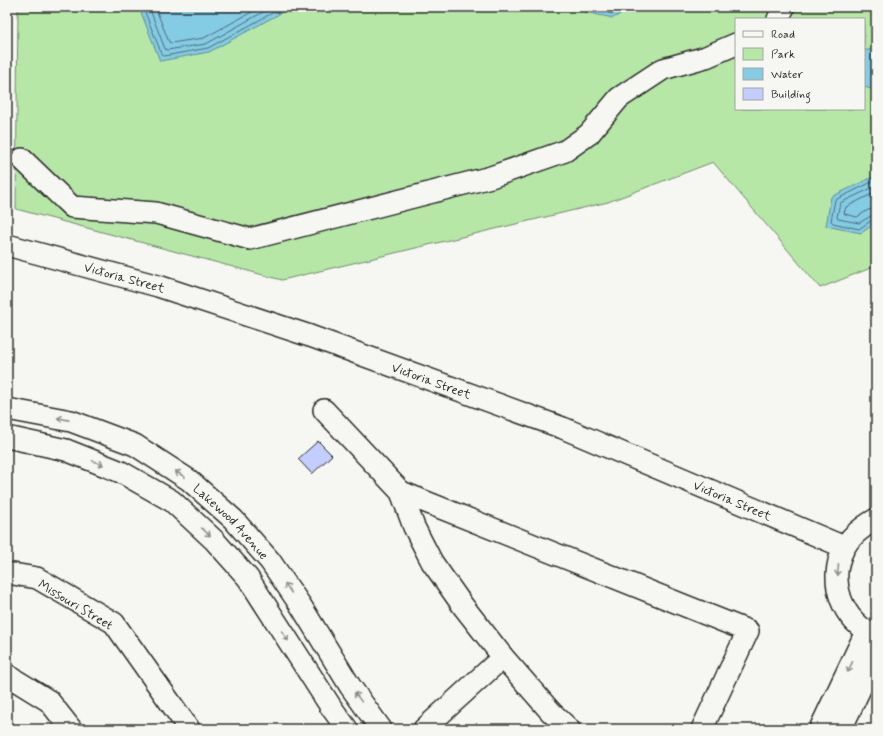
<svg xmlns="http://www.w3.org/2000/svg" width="883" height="736" viewBox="0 0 883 736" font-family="Mynerve,sans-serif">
  <rect width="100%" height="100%" fill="#f6f6f2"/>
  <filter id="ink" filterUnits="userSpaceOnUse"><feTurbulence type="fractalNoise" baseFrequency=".025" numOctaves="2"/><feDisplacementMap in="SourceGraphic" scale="8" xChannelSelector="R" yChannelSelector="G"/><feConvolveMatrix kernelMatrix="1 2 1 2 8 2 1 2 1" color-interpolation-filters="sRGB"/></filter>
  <g filter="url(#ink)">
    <path fill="#b6e7a7" stroke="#708969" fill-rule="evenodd" d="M18,7H876V266L820,288L713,162L608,202L282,280L16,209ZM736,19H864V109H736Z"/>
    <path fill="#84cbe4" stroke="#608b9a" d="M139,7H281V13L209,52L160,61Z
      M582,7H634L613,18L585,12Z
      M864,50H876V92L875,90L864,87Z
      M876,172V223L861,233L826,226L831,197L873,177Z"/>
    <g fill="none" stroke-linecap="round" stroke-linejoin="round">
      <path stroke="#4f6b75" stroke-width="1" d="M143,7L162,55L164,56L208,48L276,11L277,7
        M149,7L165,49L167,50L206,44L272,7
        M155,7L169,42L171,43L204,38L261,7
        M587,7L612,14L626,7
        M876,180L835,200L831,221L833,223L859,229L872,220H876
        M876,186L840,203L837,217L838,219L859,223L871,216L876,215
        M876,192L846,207L844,213L845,214L857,217L868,210L876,209"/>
    </g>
    <path fill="#c4cdff" stroke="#2b2b2b" d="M318,441L332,455L312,474L298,459Z"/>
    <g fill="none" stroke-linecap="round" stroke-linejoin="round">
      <defs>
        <g id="minor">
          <path d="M778,19L784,7"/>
          <path d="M22,159L72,207L156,213L250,239L491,177L565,151L589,134L619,98L663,69L706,57L736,44"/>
          <path id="s1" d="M7,245L158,286L310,336L563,428L844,547"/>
          <path id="s2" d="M7,409L71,421L135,445L189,480L233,519L270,561L301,606L350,686L381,729"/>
          <path d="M324,410L401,492L414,527L432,562L463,606L503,657L551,712L569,729"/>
          <path d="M7,437L66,450L121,472L172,501L214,540L248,578L331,707L347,729"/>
          <path d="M401,492L748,631L702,729"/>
          <path d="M876,519C864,526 851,535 844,548C827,581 842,622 876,636"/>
          <path d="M7,573L37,578L114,623L189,729"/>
          <path d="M7,675L49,701L71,729"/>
          <path d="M424,729L503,657"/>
          <path d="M820,729L866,632"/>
          <path d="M841,729L876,655"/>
        </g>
      </defs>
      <use href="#minor" stroke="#2b2b2b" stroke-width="24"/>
      <use href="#minor" stroke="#f6f6f2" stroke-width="21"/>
    </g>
    <defs><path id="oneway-shaft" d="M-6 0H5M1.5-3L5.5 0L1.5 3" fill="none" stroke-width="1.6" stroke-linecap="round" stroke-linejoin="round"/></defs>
    <g stroke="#90908e">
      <use href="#oneway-shaft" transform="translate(63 419) rotate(-169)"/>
      <use href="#oneway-shaft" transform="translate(98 463) rotate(22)"/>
      <use href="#oneway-shaft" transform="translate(180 474) rotate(-147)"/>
      <use href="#oneway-shaft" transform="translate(206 532) rotate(42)"/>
      <use href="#oneway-shaft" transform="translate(838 570) rotate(95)"/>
      <use href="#oneway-shaft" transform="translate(288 588) rotate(-124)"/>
      <use href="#oneway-shaft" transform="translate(285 636) rotate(57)"/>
      <use href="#oneway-shaft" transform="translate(850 667) rotate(115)"/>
      <use href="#oneway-shaft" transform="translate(358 697) rotate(-126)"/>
    </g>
  </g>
  <g text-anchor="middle" stroke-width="3" stroke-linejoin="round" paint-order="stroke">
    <g font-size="13" fill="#2b2b2b" stroke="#f6f6f2">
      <text dy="5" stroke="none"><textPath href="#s1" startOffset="122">Victoria Street</textPath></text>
      <text dy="5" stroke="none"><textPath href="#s1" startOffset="446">Victoria Street</textPath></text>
      <text dy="5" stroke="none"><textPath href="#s1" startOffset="770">Victoria Street</textPath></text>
      <text dy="5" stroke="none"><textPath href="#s2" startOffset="257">Lakewood Avenue</textPath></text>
      <text transform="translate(76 604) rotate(31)" y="5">Missouri Street</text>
    </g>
  </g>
  <rect width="883" height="736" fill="none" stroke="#f6f6f2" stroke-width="24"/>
  <rect x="12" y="12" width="859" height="712" fill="none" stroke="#2b2b2b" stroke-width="1.5" filter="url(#ink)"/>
  <rect x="735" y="18" width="130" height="92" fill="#f6f6f2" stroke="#a5a5a2"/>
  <rect x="743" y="31" width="20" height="6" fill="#f6f6f2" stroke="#a5a5a2"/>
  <text x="771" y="38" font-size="12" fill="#2b2b2b">Road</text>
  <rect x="743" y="48" width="20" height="12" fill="#b6e7a7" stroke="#a5a5a2"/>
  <text x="771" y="58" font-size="12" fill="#2b2b2b">Park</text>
  <rect x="743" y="68" width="20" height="12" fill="#84cbe4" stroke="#a5a5a2"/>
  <text x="771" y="78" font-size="12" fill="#2b2b2b">Water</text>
  <rect x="743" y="88" width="20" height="12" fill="#c4cdff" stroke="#a5a5a2"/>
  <text x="771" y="98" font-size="12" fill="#2b2b2b">Building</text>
</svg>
